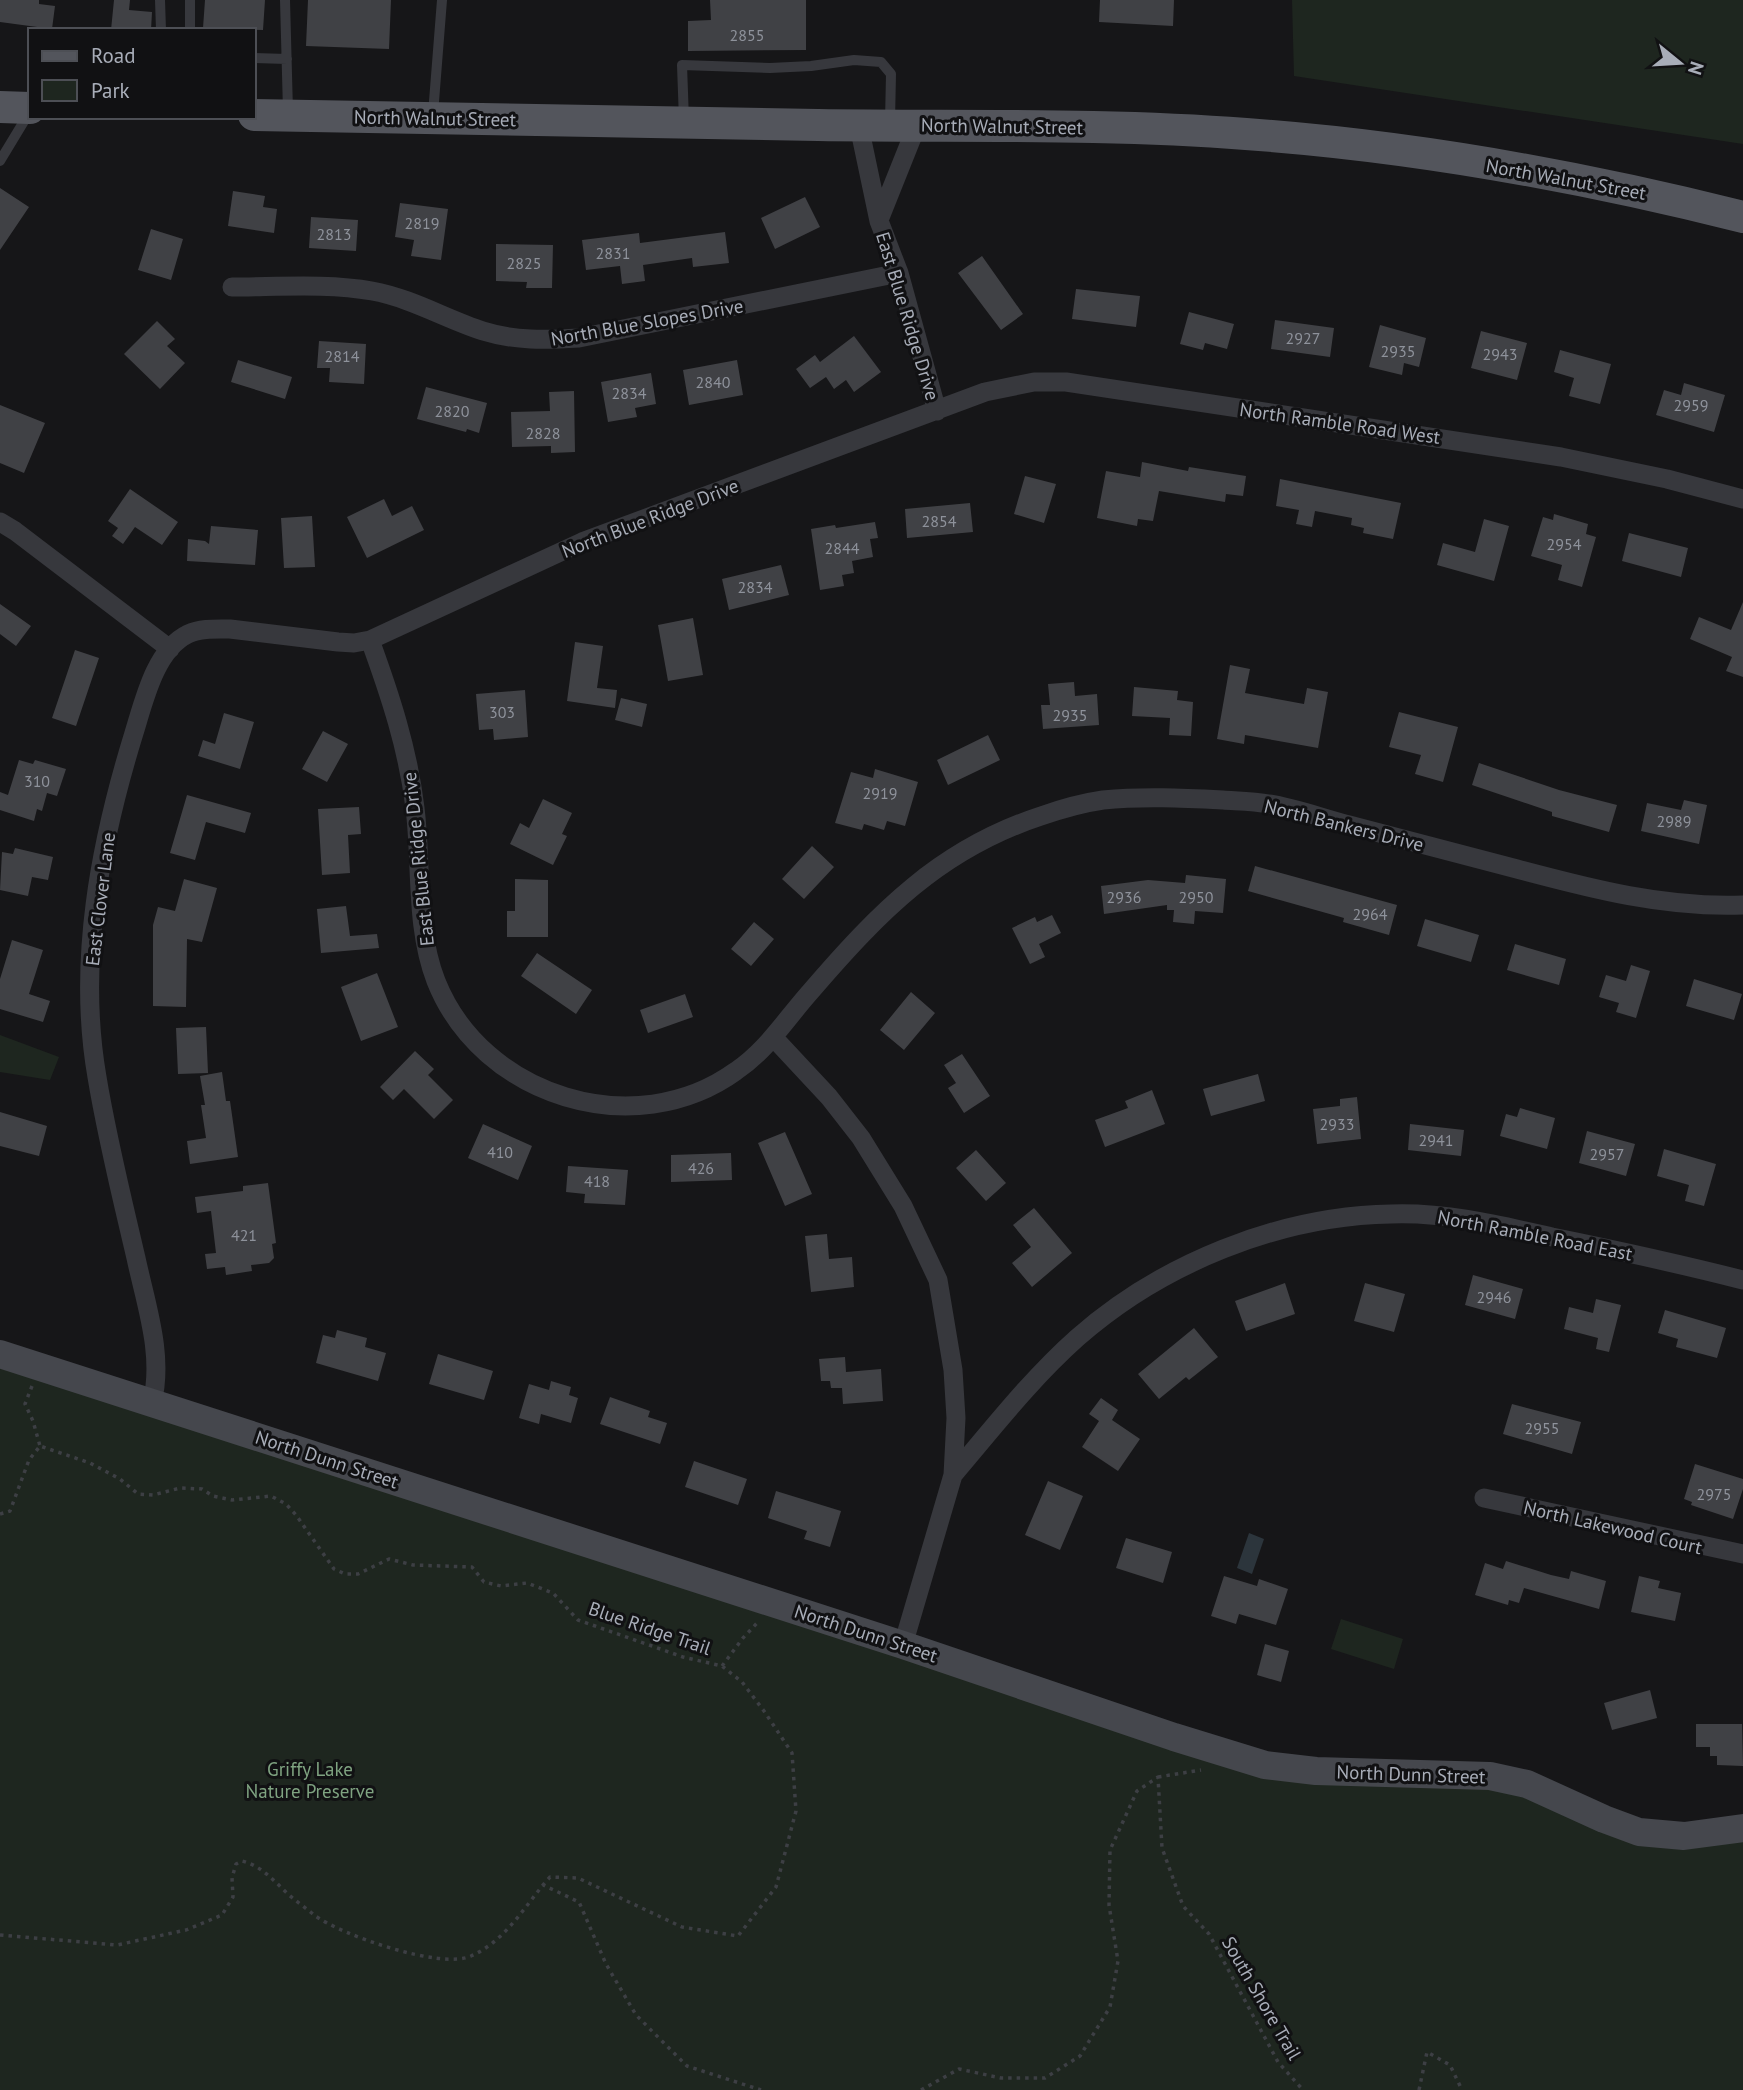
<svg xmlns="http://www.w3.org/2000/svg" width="1743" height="2090" viewBox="0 0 1743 2090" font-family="'PT Sans',sans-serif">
  <rect width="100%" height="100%" fill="#161618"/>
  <path fill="#1e261f" d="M1292,0H1743V144L1294,76Z
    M0,1035L59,1057L50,1080L0,1072Z
    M0,1353L1232,1755L1461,1773L1604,1819L1743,1828V2090H0Z
    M1341,1619L1403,1639L1394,1669L1331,1649Z"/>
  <path fill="#2c353c" d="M1249,1533L1264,1539L1252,1574L1237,1568Z"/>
  <path fill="#404145" d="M0,0H39V4L55,6L52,29L0,22Z
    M114,0H130L129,10L152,12L151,30H111Z
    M205,0H265L263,30L203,28Z
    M308,0H391L389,49L306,46Z
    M710,0H806V50L688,51V21L711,20Z
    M1100,0H1174L1173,26L1099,22Z
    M0,188L29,207L0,250Z
    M233,191L265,196L263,207L277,209L274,233L228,226Z
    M805,197L820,227L775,249L761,218Z
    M400,203L448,209L441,260L411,256L414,240L395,237Z
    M311,217L358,220L356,251L309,248Z
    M151,229L183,239L171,280L138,270Z
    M725,232L729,263L693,267L692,258L643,265L645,281L622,284L620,266L586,270L582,240L639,233L640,243Z
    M496,244L553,245L552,288H526L527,282L496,281Z
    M982,256L1023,314L1001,330L958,273Z
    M1076,289L1140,296L1136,327L1072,319Z
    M1189,312L1234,324L1227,349L1205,343L1203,350L1180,344Z
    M1275,320L1334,328L1330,357L1271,349Z
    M157,321L175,339L167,346L185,363L160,389L124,354Z
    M1380,325L1426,338L1419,367L1404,363L1402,375L1369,367Z
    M1481,331L1527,343L1517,380L1471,368Z
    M854,336L881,372L854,392L846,380L834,389L826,377L810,388L796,369L815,355L820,362Z
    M319,341L366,344L364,384L329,382L330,368H317Z
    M1560,350L1611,364L1600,404L1569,396L1574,378L1554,372Z
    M238,360L292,377L285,399L231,382Z
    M737,360L743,395L689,405L683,370Z
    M651,373L656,404L635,408L637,417L608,422L601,382Z
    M1684,383L1725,395L1714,432L1656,415L1664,390L1681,395Z
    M426,387L487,403L479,433L467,429L466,432L417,419Z
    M574,391L575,452L551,453V446L512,447L511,412L550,411L549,392Z
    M0,405L45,423L24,473L0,463Z
    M1142,462L1188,471L1189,467L1246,476L1243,496L1226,494L1225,502L1159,491L1153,521L1138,519L1137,526L1097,518L1106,471L1140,477Z
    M1025,476L1056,484L1044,523L1014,514Z
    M1280,479L1401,503L1393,539L1363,533L1364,528L1351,525L1352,518L1315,511L1312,527L1296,524L1299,510L1276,506Z
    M130,489L178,522L162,545L135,527L123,544L112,536L118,528L108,521Z
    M384,499L392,516L412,506L424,530L367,558L347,517Z
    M970,503L973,532L907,538L905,509Z
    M1554,514L1588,524L1586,534L1596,537L1582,587L1558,580L1562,565L1531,556L1543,517L1553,520Z
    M312,516L315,567L284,568L281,518Z
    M1484,519L1509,526L1494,581L1437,565L1443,543L1475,552Z
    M875,522L878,538L870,539L873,557L852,561L854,573L842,575L844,586L820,590L811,529L835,525L836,528Z
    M211,526L258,530L255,565L187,561L188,539L205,541L209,544Z
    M1629,533L1688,548L1681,577L1622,561Z
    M781,565L789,595L729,610L722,579Z
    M1743,602V677L1726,671L1732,657L1690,639L1699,617L1731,630Z
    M0,604L31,626L16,646L0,634Z
    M693,618L703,675L668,681L658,625Z
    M575,642L603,646L597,688L617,690L615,708L567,701Z
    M75,650L99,658L76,726L52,718Z
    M1230,665L1250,669L1245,693L1304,704L1307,688L1328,692L1318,748L1245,735L1244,744L1217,739Z
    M1074,682L1075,696L1097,694L1099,725L1043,729L1041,705H1050L1048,684Z
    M1134,687L1178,691L1177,700L1193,702L1191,736L1169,735L1170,718L1132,716Z
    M525,690L528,737L494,740L493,729L479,730L476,694Z
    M621,698L647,704L642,727L615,720Z
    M1399,712L1458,727L1443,782L1415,774L1421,755L1389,747Z
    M224,713L254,722L240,769L198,756L203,740L215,744Z
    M323,731L348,744L327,782L302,769Z
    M988,735L1000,760L948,785L937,760Z
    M19,760L33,764L35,760L66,769L57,796L47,793L42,811L37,809L34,821L0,810V792L8,795Z
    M1479,763L1559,790L1617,805L1609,832L1552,816V812L1472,785Z
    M875,769L918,782L905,826L887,821L884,830L864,824L862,830L835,823L851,772L873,778Z
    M187,795L251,813L245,833L206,822L195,860L170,853Z
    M543,799L572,813L562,834L567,836L553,865L510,844L520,823L529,828Z
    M1684,800L1707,805L1699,844L1641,831L1647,803L1681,810Z
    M359,807L361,834L348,835L350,873L322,875L318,809Z
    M812,846L834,867L804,899L782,879Z
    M15,848L53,857L48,880L32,877L28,896L0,890L2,852L13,854Z
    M1255,866L1397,905L1389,935L1343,922L1344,918L1248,891Z
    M1186,875L1226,879L1223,913L1195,911L1194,924L1173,922L1174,910H1167V905L1104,914L1101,886L1148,880L1185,883Z
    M184,879L217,888L202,942L187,939L186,1007L153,1006V925L158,907L175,911Z
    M515,879L548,880V937H507V911H515Z
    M346,906L350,936L377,934L379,948L321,953L317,909Z
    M1052,915L1061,933L1039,944L1045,957L1030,964L1012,928L1035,917L1037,922Z
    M1425,919L1479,935L1471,962L1417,946Z
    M754,922L774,939L751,966L731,949Z
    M12,940L43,950L29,994L50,1001L43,1022L0,1009V979Z
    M1515,944L1566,959L1559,985L1507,970Z
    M537,953L592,990L576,1014L521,976Z
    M1631,965L1650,971L1636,1018L1616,1012L1619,1003L1599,997L1606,975L1626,981Z
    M377,973L398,1027L361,1041L341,987Z
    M1694,979L1742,994L1734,1020L1686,1006Z
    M911,992L935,1013L904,1050L880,1030Z
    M685,994L693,1017L648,1033L640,1010Z
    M206,1027L208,1073L178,1074L176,1028Z
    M415,1051L434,1069L428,1075L453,1100L434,1119L404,1089L393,1100L380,1087Z
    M962,1054L990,1096L964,1113L948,1088L956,1083L944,1065Z
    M222,1072L226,1101H230L238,1157L190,1164L187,1141L206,1138L201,1105H205L200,1076Z
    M1258,1074L1265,1101L1211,1116L1203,1089Z
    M1152,1090L1165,1124L1105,1147L1095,1120L1128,1108L1125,1101Z
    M1357,1097L1361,1139L1317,1144L1313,1109L1340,1106V1099Z
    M1520,1108L1555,1118L1547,1149L1500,1136L1506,1114L1517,1117Z
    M0,1112L47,1126L39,1156L0,1146Z
    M483,1124L532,1146L518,1180L468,1158Z
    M1410,1124L1464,1130L1461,1156L1408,1150Z
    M1587,1131L1635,1144L1626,1176L1579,1163Z
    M785,1132L812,1194L785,1206L758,1143Z
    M1664,1149L1716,1164L1704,1206L1685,1201L1689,1185L1657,1176Z
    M976,1150L1006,1183L986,1201L956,1168Z
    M731,1153L732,1180L671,1182V1155Z
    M568,1166L628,1170L625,1205L584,1203L585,1194L566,1192Z
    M268,1183L276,1243L272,1244L274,1258L269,1263L251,1265L252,1271L226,1275L225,1267L207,1269L205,1254L216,1253L211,1211L197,1213L195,1197L243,1191V1186Z
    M1034,1208L1072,1253L1032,1287L1012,1263L1031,1247L1013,1225Z
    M827,1234L829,1259L852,1257L854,1287L811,1292L805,1236Z
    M1473,1275L1523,1289L1515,1319L1465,1305Z
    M1285,1283L1295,1314L1246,1331L1235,1301Z
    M1365,1283L1405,1294L1394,1332L1354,1321Z
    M1596,1299L1621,1305L1609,1352L1596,1349L1598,1338L1564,1329L1569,1307L1593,1313Z
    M1665,1310L1726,1328L1717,1358L1676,1347L1678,1339L1658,1333Z
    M1194,1328L1218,1357L1189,1380L1186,1377L1159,1399L1138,1374Z
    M337,1330L367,1338L365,1347L386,1353L378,1381L316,1363L323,1335L335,1338Z
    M438,1354L493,1371L484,1400L429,1384Z
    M845,1357L846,1372L881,1369L883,1401L843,1404L842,1388H831L830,1381H821L819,1359Z
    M551,1381L571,1387L569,1395L578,1398L571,1423L541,1414L539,1424L519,1418L529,1384L549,1390Z
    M610,1397L650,1411L648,1417L667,1423L660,1444L600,1424Z
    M1101,1398L1118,1410L1112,1420L1140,1439L1118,1471L1082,1447L1099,1421L1089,1414Z
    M1512,1404L1581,1422L1572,1454L1503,1434Z
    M694,1461L747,1479L738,1505L685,1487Z
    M1695,1464L1743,1479V1489L1733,1519L1691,1505L1692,1502L1684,1499Z
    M1048,1481L1083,1496L1060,1550L1025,1535Z
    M776,1491L841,1511L830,1547L804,1539L807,1531L768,1518Z
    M1126,1538L1172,1552L1163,1583L1116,1568Z
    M1506,1561L1551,1575L1569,1579L1571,1571L1606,1581L1599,1609L1524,1588L1519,1603L1509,1600L1508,1605L1475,1595L1485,1563L1503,1569Z
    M1224,1576L1257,1586L1259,1579L1288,1589L1276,1625L1239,1614L1236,1624L1211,1616Z
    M1639,1576L1660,1581L1658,1588L1681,1593L1675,1621L1631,1612Z
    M1265,1644L1289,1651L1281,1682L1257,1675Z
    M1650,1690L1657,1718L1612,1730L1604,1703Z
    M1696,1724H1742L1743,1766L1717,1765V1756H1710V1747H1696Z"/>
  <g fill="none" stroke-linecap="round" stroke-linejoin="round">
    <path stroke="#3d3f44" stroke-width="3.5" stroke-dasharray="3.5 5" stroke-linecap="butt" d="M32,1386L25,1404L33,1421L40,1446
      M0,1514L10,1511L29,1460L40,1446L90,1463L120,1479L138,1494L153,1495L180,1488L202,1489L213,1496L232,1500L271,1496L286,1504L296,1515L334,1569L345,1574H358L389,1559L413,1565L472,1567L484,1582L501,1586L527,1583L553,1593L578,1620L683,1657L722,1666L742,1682L764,1711L792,1753L796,1811L776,1887L738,1936L682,1927L578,1878L550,1877L543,1885
      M722,1666L743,1638L758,1622
      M1158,1777L1201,1770
      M0,1935L117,1945L186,1930L222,1915L233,1897L232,1878L236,1864L242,1861C262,1866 274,1881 289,1895C297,1902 306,1908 314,1915C341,1935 441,1970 471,1956C503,1942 522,1911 543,1885L579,1902L606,1964L636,2015L687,2066L761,2090
      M921,2090L959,2069L1001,2078H1045L1080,2056L1110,2007L1118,1961L1109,1905L1110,1850L1137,1791L1158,1777L1162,1848L1183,1906L1209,1934L1278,2062L1303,2090
      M1419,2090L1427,2052L1450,2065L1462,2090"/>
    <path stroke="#37383d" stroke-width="10" d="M160,0L161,30
      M190,0V30
      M285,0L288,111
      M254,58L287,59
      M433,114L442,0
      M684,120L682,65L770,68L811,66L854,60L881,62L891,74L890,121
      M0,161L29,113"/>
    <path stroke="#37383d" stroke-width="19" d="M859,126L879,221L899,273L937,411
      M879,220L917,125
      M232,287C276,287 329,283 372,291C411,298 446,319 483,331C515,341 546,340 579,338L899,273
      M0,522L15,531L170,649
      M370,640C390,695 408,749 415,808C422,865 415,927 436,981C482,1097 635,1144 736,1071C767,1050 786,1019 811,991C879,912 940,849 1041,816C1061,809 1082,803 1103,800C1143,796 1183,798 1223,800C1238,801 1254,801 1269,804C1295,808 1322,818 1349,825C1405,840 1461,854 1517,869C1592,889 1665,908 1743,905
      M774,1038L829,1097L861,1138L903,1206L938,1280L953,1370L956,1418L953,1475L903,1645
      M152,1403C164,1355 146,1305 136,1258C122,1198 107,1138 97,1077C77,962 100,843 134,733C144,701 155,650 188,634C201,628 216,629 230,629L338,642L354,643L370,640L582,542L985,392L1034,382H1066L1561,457L1667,479L1743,499
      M953,1475C993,1428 1031,1379 1077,1338C1161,1264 1278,1216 1391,1214C1446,1212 1499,1225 1552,1237C1616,1250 1680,1264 1743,1280
      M1484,1498L1743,1554"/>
    <path stroke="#45474d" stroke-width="28" d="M0,1354L903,1645L1174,1737L1265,1765L1316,1771L1490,1776L1527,1784L1604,1819L1639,1832L1684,1836L1743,1828"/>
    <path stroke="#53555c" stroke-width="32" d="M0,107L30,108
      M254,115C442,119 630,122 818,125C961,127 1104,123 1246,134C1414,146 1580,176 1743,217"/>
  </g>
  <g text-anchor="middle" stroke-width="6" stroke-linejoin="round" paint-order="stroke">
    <g font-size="16" fill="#8e929b">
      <text x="747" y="41">2855</text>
      <text x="422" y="229">2819</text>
      <text x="334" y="240">2813</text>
      <text x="613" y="259">2831</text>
      <text x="524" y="269">2825</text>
      <text x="1303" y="344">2927</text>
      <text x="1398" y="357">2935</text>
      <text x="1500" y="360">2943</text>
      <text x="342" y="362">2814</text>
      <text x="713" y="388">2840</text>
      <text x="629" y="399">2834</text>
      <text x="1691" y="411">2959</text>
      <text x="452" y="417">2820</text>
      <text x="543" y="439">2828</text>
      <text x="939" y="527">2854</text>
      <text x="1564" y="550">2954</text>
      <text x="842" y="554">2844</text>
      <text x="755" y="593">2834</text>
      <text x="502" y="718">303</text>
      <text x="1070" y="721">2935</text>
      <text x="37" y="787">310</text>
      <text x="880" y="799">2919</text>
      <text x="1674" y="827">2989</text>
      <text x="1124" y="903">2936</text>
      <text x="1196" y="903">2950</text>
      <text x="1370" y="920">2964</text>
      <text x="1337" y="1130">2933</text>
      <text x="1436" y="1146">2941</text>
      <text x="500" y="1158">410</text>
      <text x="1607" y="1160">2957</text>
      <text x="701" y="1174">426</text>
      <text x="597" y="1187">418</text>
      <text x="244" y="1241">421</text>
      <text x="1494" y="1303">2946</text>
      <text x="1542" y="1434">2955</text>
      <text x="1714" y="1500">2975</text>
    </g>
    <g font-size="19" fill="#a8adb8" stroke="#111113">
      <text transform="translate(435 118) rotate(1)" y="7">North Walnut Street</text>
      <text transform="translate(1002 126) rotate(1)" y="7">North Walnut Street</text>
      <text transform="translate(1566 179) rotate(10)" y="7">North Walnut Street</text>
      <text transform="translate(908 316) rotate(73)" y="7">East Blue Ridge Drive</text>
      <text transform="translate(647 322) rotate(-10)" y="7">North Blue Slopes Drive</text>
      <text transform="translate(1340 423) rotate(8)" y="7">North Ramble Road West</text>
      <text transform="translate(650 518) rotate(-21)" y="7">North Blue Ridge Drive</text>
      <text transform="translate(1344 825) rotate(14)" y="7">North Bankers Drive</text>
      <text transform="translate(418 859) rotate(-96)" y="7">East Blue Ridge Drive</text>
      <text transform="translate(100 899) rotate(-83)" y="7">East Clover Lane</text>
      <text transform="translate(1535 1235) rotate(11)" y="7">North Ramble Road East</text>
      <text transform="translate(327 1459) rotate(18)" y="7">North Dunn Street</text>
      <text transform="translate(1613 1527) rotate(13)" y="7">North Lakewood Court</text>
      <text transform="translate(650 1628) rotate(19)" y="7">Blue Ridge Trail</text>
      <text transform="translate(866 1633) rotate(18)" y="7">North Dunn Street</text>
      <text transform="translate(1411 1774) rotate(2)" y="7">North Dunn Street</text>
      <text transform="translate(1262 1998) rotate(60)" y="7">South Shore Trail</text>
    </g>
    <g font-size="19" fill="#7fa381" stroke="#111113">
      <text x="310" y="1776">Griffy Lake<tspan x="310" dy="22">Nature Preserve</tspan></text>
    </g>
  </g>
  <rect x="28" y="28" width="228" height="91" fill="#111113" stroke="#4d4f55" stroke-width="2"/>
  <rect x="42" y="51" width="35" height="10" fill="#53555c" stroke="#4d4f55" stroke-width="2"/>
  <text x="91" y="63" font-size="21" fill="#a8adb8">Road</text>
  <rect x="42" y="80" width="35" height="21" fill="#1e261f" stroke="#4d4f55" stroke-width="2"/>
  <text x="91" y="98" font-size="21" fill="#a8adb8">Park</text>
  <g transform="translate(1680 63) rotate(108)" stroke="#111113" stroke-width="5" paint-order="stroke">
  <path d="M0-5L12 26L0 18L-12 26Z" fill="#a8adb8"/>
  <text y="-10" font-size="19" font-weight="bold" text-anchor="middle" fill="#a8adb8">N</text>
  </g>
</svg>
